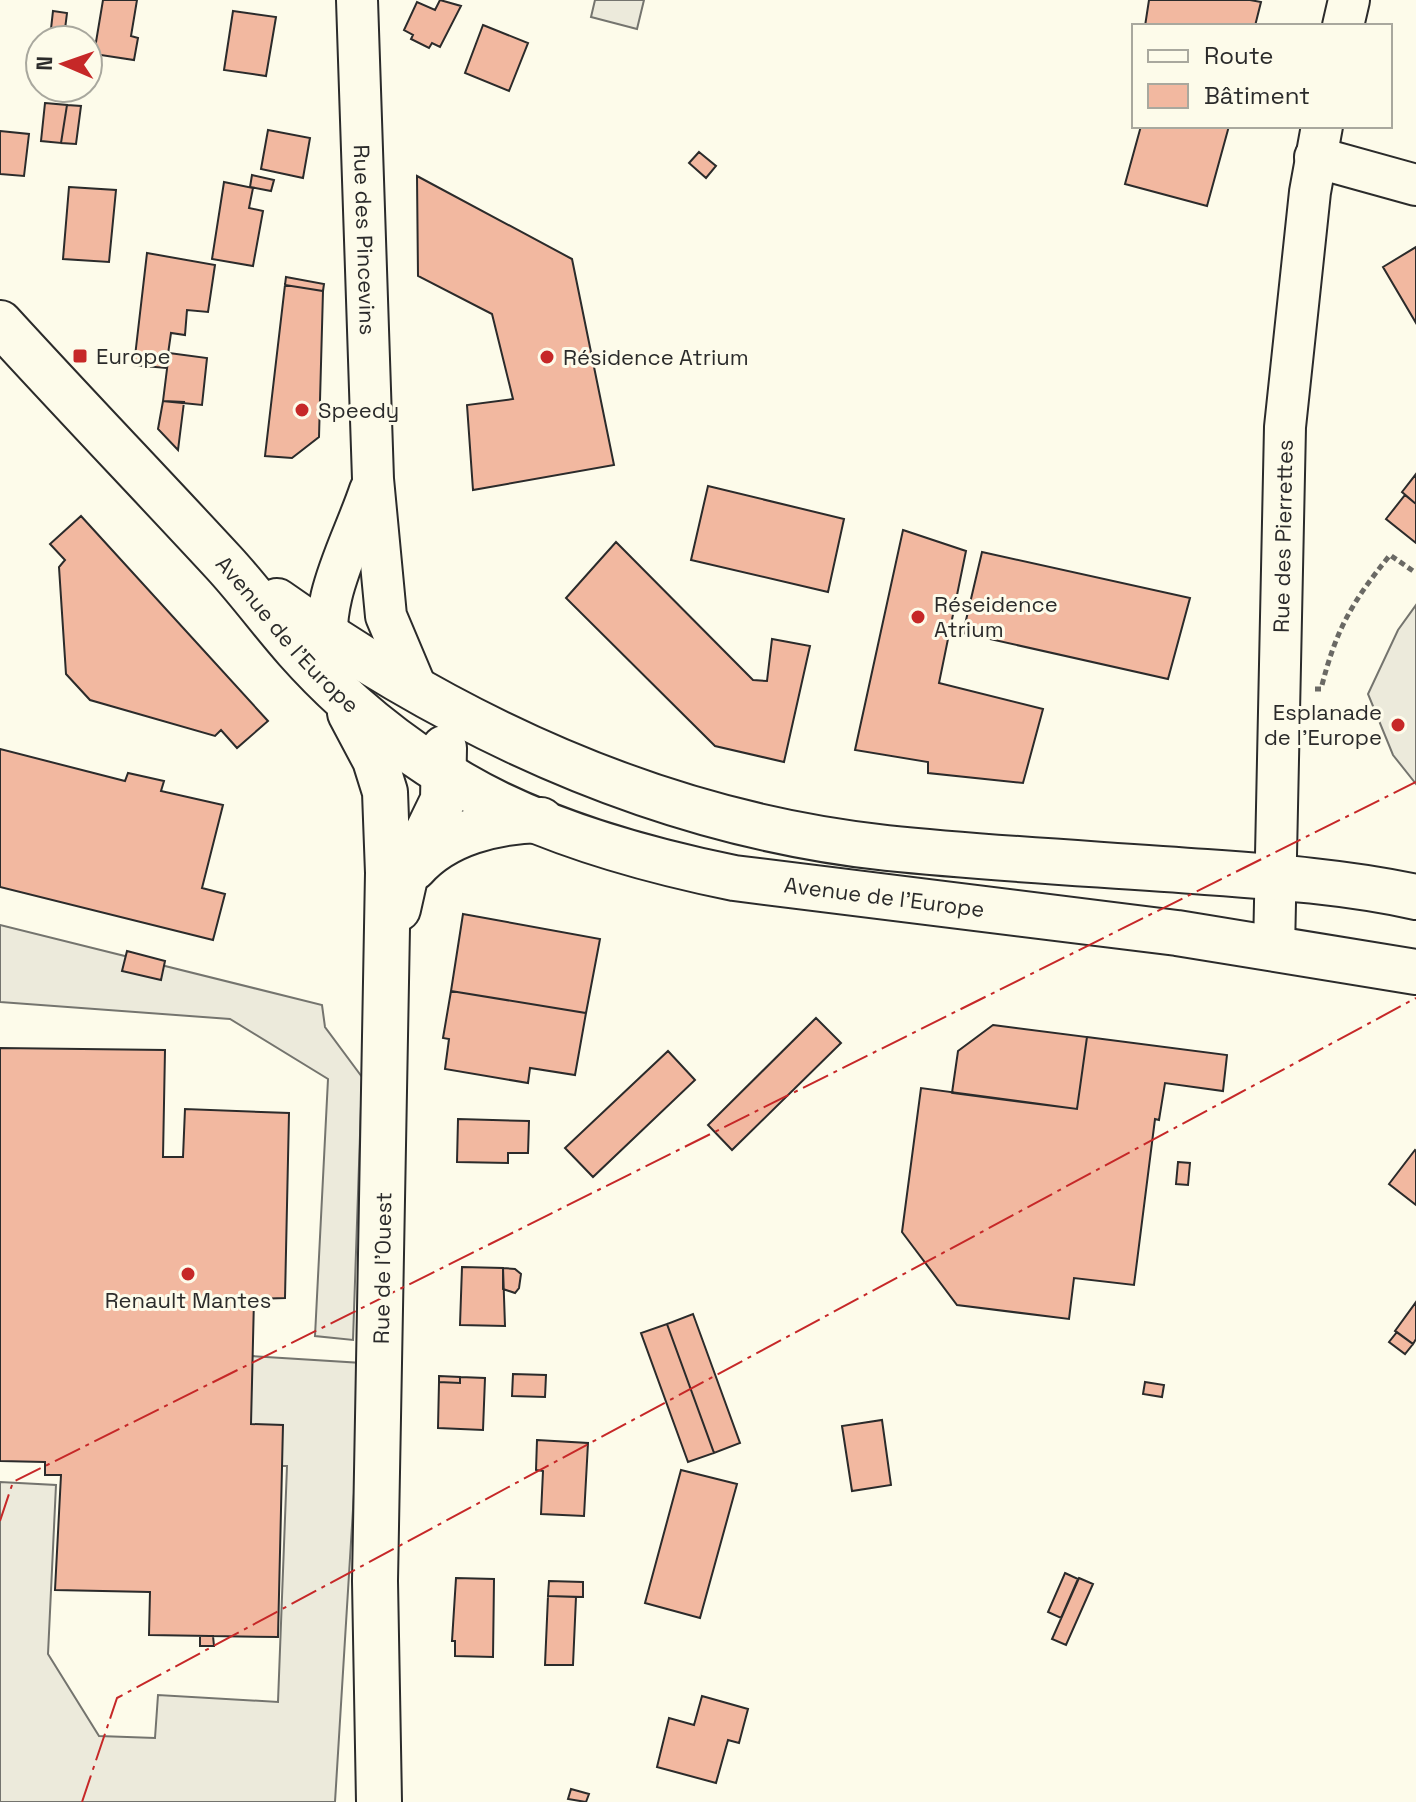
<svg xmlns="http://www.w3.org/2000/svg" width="1416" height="1802" viewBox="0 0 1416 1802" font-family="'Space Grotesk',sans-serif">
  <rect width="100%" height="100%" fill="#fdfbea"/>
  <path fill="#eceadb" stroke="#74746e" stroke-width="2" d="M595,0H644L637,29L591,17Z
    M1416,605V784L1393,755L1368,694L1398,630Z
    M0,925L322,1005L325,1027L362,1077L353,1340L315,1336L328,1079L230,1019L0,1002Z
    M252,1356L362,1363L335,1802H0V1482L56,1485L48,1654L99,1736L155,1738L158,1695L278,1702L287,1466H249Z"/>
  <path fill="#f2b8a0" stroke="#2b2b2b" stroke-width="2" d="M103,0H137L131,36L138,38L134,60L94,54Z
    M440,0L461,6L440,47L432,43L429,48L411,39L413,35L404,30L417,2L435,10Z
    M1149,0H1250L1261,2L1255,26H1145Z
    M53,11L67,13L65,29H51Z
    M233,11L276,17L266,76L224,70Z
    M483,25L528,43L509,91L465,73Z
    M45,103L67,105L61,143L41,141Z
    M67,105L81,106L76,144L61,143Z
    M1141,126H1229L1207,206L1125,184Z
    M268,130L310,138L303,178L261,169Z
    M0,131L29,134L24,176L0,174Z
    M699,152L716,166L706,178L689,163Z
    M252,175L274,180L271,191L250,187Z
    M417,176L572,259L614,465L473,490L467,405L513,399L492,314L418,276Z
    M224,182L253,188L249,208L263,211L253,266L212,259Z
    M69,187L116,190L109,262L63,259Z
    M1416,247V323L1383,267Z
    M147,253L215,265L208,312L187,310L185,335L171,333L166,368L134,365Z
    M286,277L324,284L323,291L285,285Z
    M285,285L323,291L319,437L292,458L265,456Z
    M169,353L207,358L202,405L163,401Z
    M163,401L184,402L178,450L158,429Z
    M1416,474V504L1402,492Z
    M708,486L844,519L828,592L691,560Z
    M1405,495L1416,504V543L1386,519Z
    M81,516L268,721L237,748L221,730L215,736L90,700L66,674L59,567L65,560L50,544Z
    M903,530L966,551L939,683L1043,709L1023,783L928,773V762L855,750Z
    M616,542L753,680L767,681L772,639L810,646L784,762L715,746L566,598Z
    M982,552L1190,598L1168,679L963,633Z
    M0,749L125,781L128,773L164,781L161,791L223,805L202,888L225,894L213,940L0,887Z
    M463,914L600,939L586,1013L451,991Z
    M127,951L165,961L161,980L122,971Z
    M451,991L586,1013L575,1075L530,1068L528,1083L445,1069L449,1039L443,1038Z
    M816,1018L841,1043L732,1150L708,1125Z
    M993,1025L1087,1037L1077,1109L952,1093L958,1051Z
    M1087,1037L1227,1055L1223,1091L1165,1083L1159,1120L1155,1119L1134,1285L1074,1278L1069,1319L957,1305L902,1232L921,1088L1077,1109Z
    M0,1048L165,1050L163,1157H183L185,1109L289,1113L285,1298L254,1299L251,1424L283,1425L278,1637L149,1635L150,1592L55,1590L61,1475H45V1462L0,1461Z
    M668,1051L695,1080L593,1177L565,1148Z
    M458,1119L529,1121L528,1153H508V1163L457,1162Z
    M1415,1150L1416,1151V1205L1389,1184Z
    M1178,1162L1190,1163L1188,1185L1176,1184Z
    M462,1267L503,1268L505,1326L460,1325Z
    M503,1268L515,1269L521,1274L519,1288L515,1293L503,1289Z
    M1416,1302V1339L1413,1344L1395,1331Z
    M693,1314L740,1443L714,1453L667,1324Z
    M667,1324L714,1453L688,1462L641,1333Z
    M1397,1332L1413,1344L1405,1354L1389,1342Z
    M513,1374L546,1375L545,1397L512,1396Z
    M439,1376L460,1377V1383L439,1382Z
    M460,1377L485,1378L483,1430L438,1428L439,1382L460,1383Z
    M1145,1382L1164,1385L1162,1397L1143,1394Z
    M882,1420L891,1485L852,1491L842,1426Z
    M537,1440L588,1443L584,1516L541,1514L543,1471L536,1470Z
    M681,1470L737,1484L700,1618L645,1603Z
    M1065,1573L1078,1579L1061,1618L1048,1612Z
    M456,1578L494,1579L493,1657L455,1656V1641H452Z
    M1079,1578L1093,1584L1066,1645L1052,1639Z
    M549,1581L583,1582V1597L548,1596Z
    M548,1596L576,1597L573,1665H545Z
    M200,1636H213L214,1646H200Z
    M702,1696L748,1709L739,1743L728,1740L716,1783L657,1767L669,1718L694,1725Z
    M571,1789L589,1794L586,1802L568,1799Z"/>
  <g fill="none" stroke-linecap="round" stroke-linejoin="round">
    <defs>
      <g id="minor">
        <path id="s1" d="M357,0L373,479L386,616L418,692"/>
        <path d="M1343,26L1349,0"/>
        <path d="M1315,157L1416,185"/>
        <path d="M330,663C316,601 351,547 370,490"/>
        <path id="s2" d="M1274,950L1285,427L1310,192L1322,126"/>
      </g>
      <g id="major">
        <path id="s3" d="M0,323C74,404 149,482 223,562C249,590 272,622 297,650C344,703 400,748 461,784C539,830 646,860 734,878L1177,933L1416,972"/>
        <path d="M277,601C458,729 664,824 887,848C993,859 1100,864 1206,872C1277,877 1347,882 1416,897"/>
        <path d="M350,713L375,760L385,792L388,873L375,1581L379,1802"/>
        <path d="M414,868C445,833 496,821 541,820"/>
        <path d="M398,909L405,878L443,800L444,748"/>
      </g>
    </defs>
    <use href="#minor" stroke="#2b2b2b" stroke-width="44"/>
    <use href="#major" stroke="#2b2b2b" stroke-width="48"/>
    <path stroke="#6a6964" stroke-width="5" stroke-dasharray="6 4" stroke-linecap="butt" d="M1315,689H1321C1336,629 1352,602 1390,555L1416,573"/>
    <use href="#minor" stroke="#fdfbea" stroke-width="40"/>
    <use href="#major" stroke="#fdfbea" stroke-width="44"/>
    <path stroke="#c62828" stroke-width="2" stroke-dasharray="28 6 4 6" stroke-linecap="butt" d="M0,1521L13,1482L1416,782
      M82,1802L117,1698L1416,998"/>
  </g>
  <g fill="#c62828" stroke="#fdfbea" stroke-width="3">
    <rect x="72" y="348" width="16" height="16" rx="4"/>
    <circle cx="547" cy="357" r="8"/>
    <circle cx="302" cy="410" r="8"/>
    <circle cx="918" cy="617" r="8"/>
    <circle cx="1398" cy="725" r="8"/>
    <circle cx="188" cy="1274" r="8"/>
  </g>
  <g text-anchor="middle" stroke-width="6" stroke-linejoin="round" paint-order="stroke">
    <g font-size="22" fill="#2b2b2b" stroke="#fdfbea">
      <text dy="8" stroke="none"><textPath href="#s1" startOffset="240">Rue des Pincevins</textPath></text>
      <text dy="8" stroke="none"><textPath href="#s2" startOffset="414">Rue des Pierrettes</textPath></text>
      <text dy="8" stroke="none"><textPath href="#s3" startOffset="424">Avenue de l'Europe</textPath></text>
      <text dy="8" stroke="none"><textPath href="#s3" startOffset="1096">Avenue de l'Europe</textPath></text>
      <text transform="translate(382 1268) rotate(-89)" y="8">Rue de l'Ouest</text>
    </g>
    <g font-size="22" fill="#2b2b2b" stroke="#fdfbea" text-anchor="start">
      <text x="96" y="364">Europe</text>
      <text x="563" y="365">Résidence Atrium</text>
      <text x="318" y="418">Speedy</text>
      <text x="934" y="612">Réseidence<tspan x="934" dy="25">Atrium</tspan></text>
      <text x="1382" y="720" text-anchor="end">Esplanade<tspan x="1382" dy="25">de l'Europe</tspan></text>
      <text x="188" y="1308" text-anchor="middle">Renault Mantes</text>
    </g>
  </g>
  <rect x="1132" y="24" width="260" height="104" fill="#fdfbea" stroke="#a9a89e" stroke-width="2"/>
  <rect x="1148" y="50" width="40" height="12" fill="#fdfbea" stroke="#a9a89e" stroke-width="2"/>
  <text x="1204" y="64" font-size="24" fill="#2b2b2b">Route</text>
  <rect x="1148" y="84" width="40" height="24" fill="#f2b8a0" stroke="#a9a89e" stroke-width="2"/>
  <text x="1204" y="104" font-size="24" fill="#2b2b2b">Bâtiment</text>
  <g transform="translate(64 64) rotate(272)"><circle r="38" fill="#fdfbea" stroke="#a9a89e" stroke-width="2"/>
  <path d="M0-6L14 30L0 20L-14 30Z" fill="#c62828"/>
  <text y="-12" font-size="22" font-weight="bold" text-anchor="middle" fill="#2b2b2b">N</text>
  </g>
</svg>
